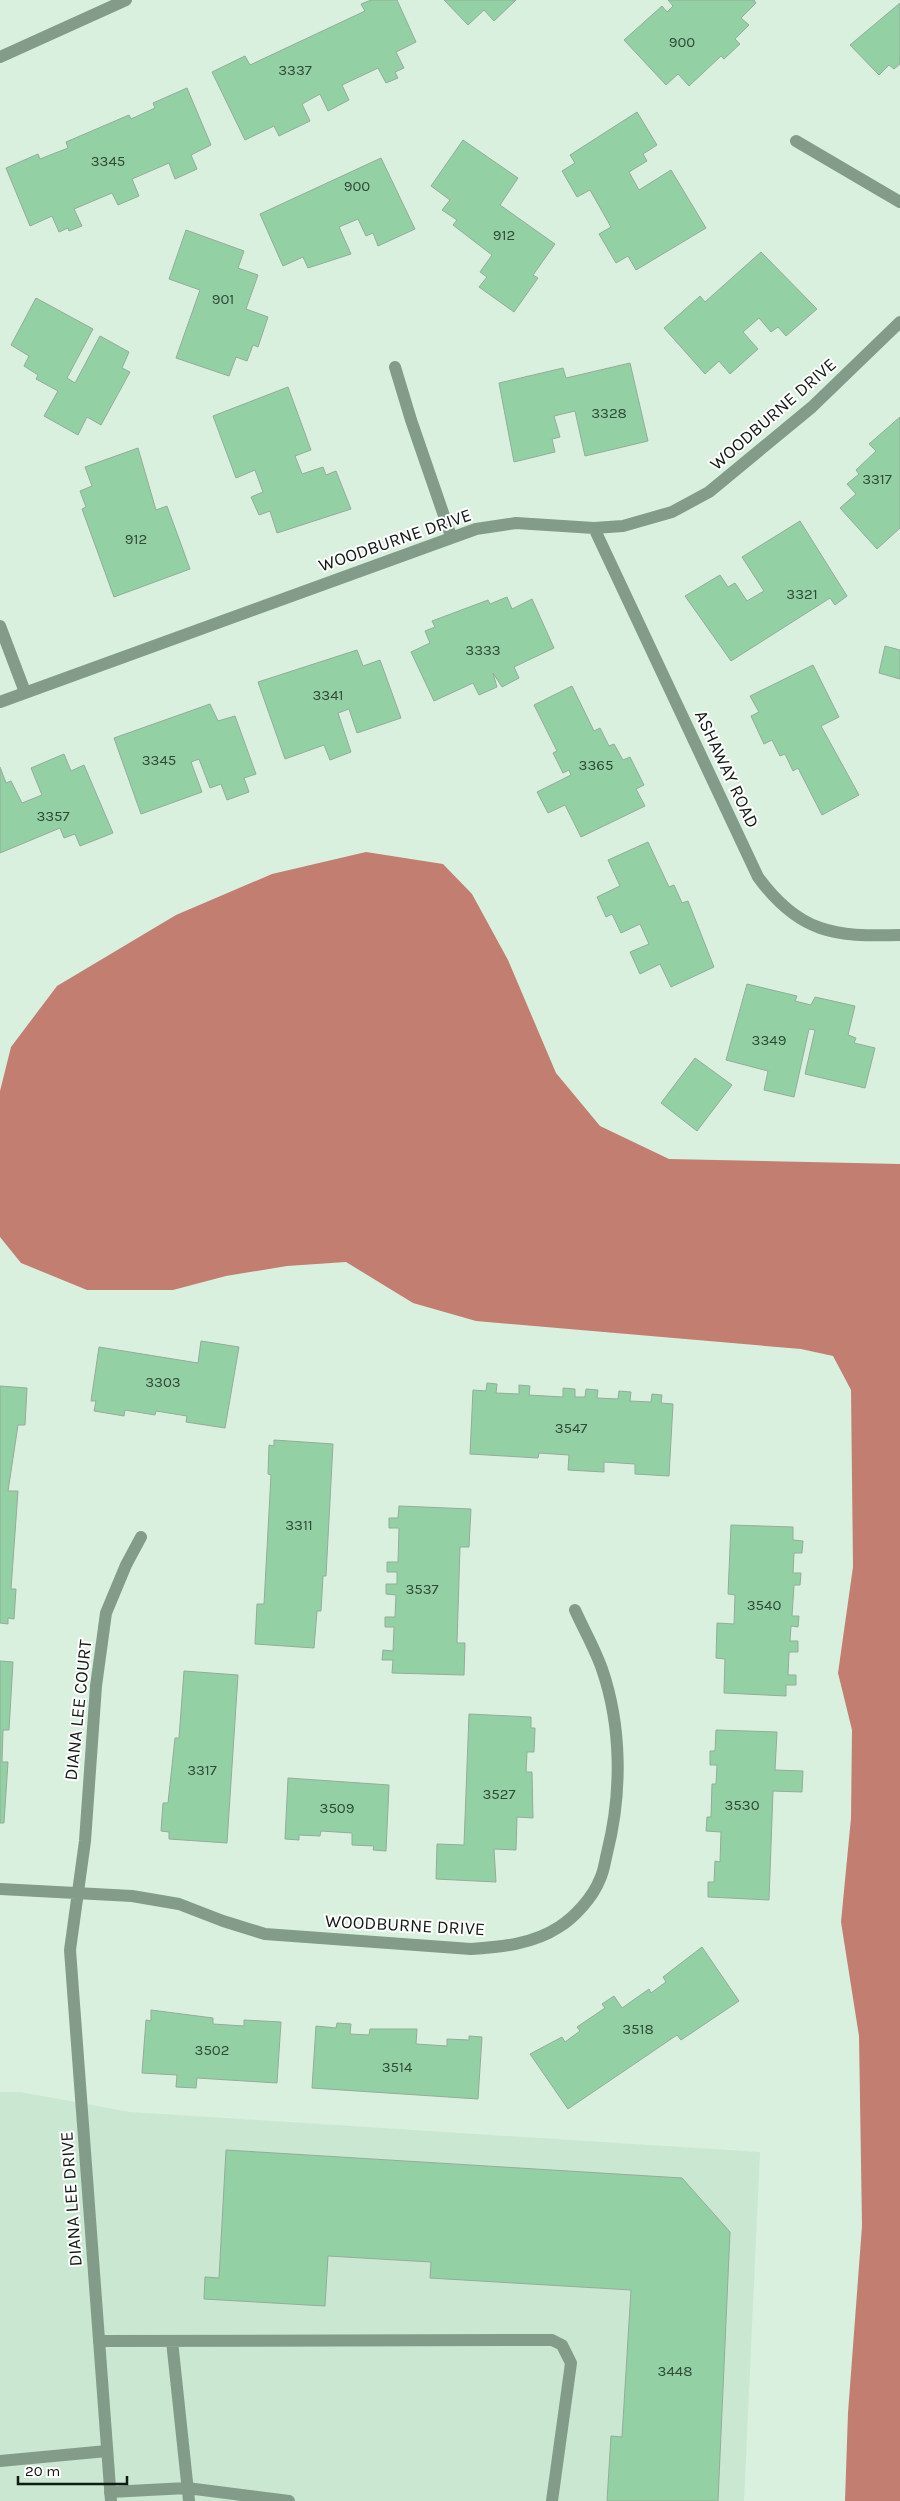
<svg xmlns="http://www.w3.org/2000/svg" width="900" height="2501" viewBox="0 0 900 2501" font-family="Karla,sans-serif">
  <rect width="100%" height="100%" fill="#d9f0df"/>
  <path fill="#c9e7d1" d="M0,2092H20L130,2112L760,2152L744,2501H0Z"/>
  <path fill="#c27e71" d="M366,852L443,864L472,894L508,960L556,1073L600,1126L669,1159L900,1164V2501H845L848,2413L862,2226L859,2036L841,1922L851,1818L852,1730L838,1673L853,1567L851,1390L833,1356L801,1349L476,1321L413,1303L346,1262L287,1266L226,1276L173,1290H87L21,1263L0,1237V1091L11,1047L57,986L176,915L272,874Z"/>
  <path fill="#93d1a5" stroke="#95ab9b" d="M371,0H397L416,42L396,52L404,68L395,72L398,78L386,83L378,68L342,85L349,100L328,111L320,94L302,104L310,121L279,136L274,126L245,140L212,72L245,56L250,65L365,11L361,4Z
    M444,0H516L494,21L484,10L468,25Z
    M668,0H754L756,3L741,18L749,25L735,39L740,44L724,59L721,56L689,86L678,74L666,85L624,40L662,6L667,12L673,6Z
    M900,3V64L894,69L889,65L879,75L850,45Z
    M187,88L211,145L191,155L197,169L175,179L169,163L132,179L139,196L118,205L112,193L74,209L82,226L69,231L68,228L59,232L52,216L30,226L6,168L38,154L40,159L68,148L66,142L129,115L131,119L155,108L153,103Z
    M637,112L657,145L643,154L647,161L629,172L639,190L671,170L706,228L636,270L628,256L616,263L599,234L611,227L590,190L577,197L562,171L575,163L570,155Z
    M463,140L518,178L500,205L555,244L533,275L538,278L514,312L479,287L487,277L480,272L492,255L453,225L457,220L442,210L450,200L431,186Z
    M381,158L415,229L378,246L373,233L366,236L358,219L339,227L351,254L308,268L303,257L283,266L260,214Z
    M186,230L244,251L238,268L258,275L246,309L268,317L258,347L253,345L247,361L236,357L229,376L176,358L200,290L169,279Z
    M761,252L817,309L786,336L778,327L771,332L759,318L743,332L758,349L730,374L719,361L705,374L664,328L700,296L705,302Z
    M36,298L93,329L67,378L75,383L100,336L129,352L122,368L130,372L101,425L87,417L78,435L44,416L58,391L36,379L38,375L24,366L29,356L11,345Z
    M630,363L648,441L585,456L575,411L554,416L560,437L552,439L555,452L514,462L499,383L563,368L566,378Z
    M288,387L311,450L295,456L302,474L323,467L326,475L336,471L351,509L277,533L270,511L259,515L251,497L263,492L255,470L236,478L213,416Z
    M900,417V528L877,549L840,508L856,494L847,484L859,474L856,470L876,451L869,444Z
    M138,448L156,510L167,506L190,569L114,597L82,509L86,507L80,491L92,486L85,467Z
    M800,521L847,596L835,605L830,598L731,661L685,596L720,575L728,587L735,583L747,601L764,591L742,557Z
    M507,597L512,609L532,599L554,648L514,667L519,678L502,687L493,673L497,687L479,695L473,683L434,701L411,652L430,643L425,631L435,627L432,621L488,600L490,604Z
    M885,646L900,650V679L879,673Z
    M357,650L363,666L380,660L401,718L357,733L349,709L338,713L351,752L330,760L324,745L285,759L258,682Z
    M813,665L839,717L821,726L859,795L822,815L798,768L793,771L785,754L780,756L772,740L764,744L751,716L759,712L750,696Z
    M572,686L594,731L600,728L609,746L614,744L623,760L630,757L644,785L636,789L645,806L581,837L565,805L548,813L537,792L571,775L569,770L563,773L553,753L557,751L534,705Z
    M210,704L218,721L235,716L256,774L244,778L249,792L227,800L221,784L210,788L199,759L191,762L202,792L141,814L114,738Z
    M64,754L71,771L84,765L113,833L80,846L75,834L64,838L60,828L0,853V767L6,783L11,781L22,803L42,795L31,768Z
    M648,842L669,887L674,885L682,903L688,901L714,967L671,987L660,964L640,974L630,952L649,944L640,924L621,933L612,914L606,917L597,897L620,886L608,860Z
    M747,984L797,996L795,1001L811,1005L815,997L855,1006L848,1035L856,1038L854,1043L875,1048L865,1088L805,1074L815,1030L809,1029L794,1097L764,1090L768,1071L726,1060Z
    M695,1058L732,1085L697,1131L661,1103Z
    M201,1341L239,1347L225,1428L186,1422L187,1416L156,1411L155,1415L125,1410L124,1416L94,1411L96,1401H91L99,1347L198,1363Z
    M487,1383L497,1384L496,1393L519,1394V1385L530,1386L529,1395L563,1397V1388L575,1389V1397H585L586,1389L598,1390L597,1398L618,1399L619,1391L631,1392L630,1401L651,1402L652,1394L662,1395L661,1403L673,1404L669,1476L635,1474V1464L604,1462V1472L568,1470L569,1455L539,1453L538,1458L470,1454L473,1390L486,1391Z
    M0,1386L27,1388L25,1425H18L8,1491H18L11,1589H16L14,1619L8,1618V1624L0,1623Z
    M274,1440L333,1444L326,1576H323L321,1611H317L314,1648L255,1644L257,1604H264L271,1475L268,1474L269,1445L274,1446Z
    M399,1506L471,1509L469,1547H460L457,1643H465L464,1675L392,1673L393,1660H382L383,1650L393,1651L394,1627H385V1617H395L396,1595L386,1594V1584H397V1572H387V1562H398L399,1528H389V1518H398Z
    M731,1525L793,1527V1540L803,1541L802,1553H794L793,1573H801L800,1585H794L792,1616H799L798,1627L791,1626L790,1641H798V1652H789L788,1675H796V1685H786V1696L724,1693L725,1659L716,1658L717,1623L734,1624L735,1595L728,1594Z
    M0,1661L13,1662L9,1730H3L2,1762H8L4,1823H0Z
    M184,1671L238,1675L227,1843L169,1839V1832L161,1831L163,1803H168L175,1738H179Z
    M469,1714L531,1717V1728H535L534,1752H527L526,1772H532L533,1818L517,1817L516,1850L494,1849L496,1882L436,1879L437,1844L464,1845Z
    M716,1730L777,1732L775,1770L803,1771L802,1792L773,1791L769,1900L708,1897V1882H714L715,1861L720,1862L721,1832L706,1831L707,1817H711L712,1784H716L717,1765H710V1751H715Z
    M288,1778L389,1785L386,1851L373,1850L374,1846L352,1845V1833L321,1831L320,1836L299,1835V1840L285,1839Z
    M702,1947L739,2001L681,2040L677,2035L568,2109L530,2054L562,2037L565,2042L580,2031L577,2027L605,2008L602,2004L614,1996L622,2008L649,1989L651,1993L666,1982L663,1977Z
    M151,2010L213,2018V2024L244,2026V2020L281,2022L277,2083L197,2078L196,2088L176,2087L177,2075L142,2073L146,2020L151,2021Z
    M337,2023L351,2024L350,2034L369,2035L370,2029H417L416,2044L447,2046V2039L469,2040V2036L482,2037L478,2099L312,2088L316,2026L336,2028Z
    M226,2150L682,2178L730,2232L718,2501H607L611,2436L622,2437L631,2290L430,2278L431,2262L328,2256L325,2306L204,2299L205,2277L219,2278Z"/>
  <g fill="none" stroke-linecap="round" stroke-linejoin="round">
    <path stroke="#829c89" stroke-width="12" d="M99,2341L552,2340L562,2345L571,2363L552,2501
      M172,2341L189,2501
      M0,2461L107,2451
      M110,2492L187,2488L289,2501"/>
    <path stroke="#829c89" stroke-width="12" d="M0,57L126,0
      M796,141L900,202
      M395,367L411,420L451,536
      M594,528L758,877C799,933 834,937 900,935
      M0,626L25,692
      M0,702L476,529L516,523L594,528L623,526L672,512L709,492L812,407L900,322
      M0,1889L132,1896L179,1904L223,1921L265,1934L471,1949C502,1947 533,1944 559,1927C575,1917 593,1897 600,1879C604,1871 605,1861 607,1853C622,1794 622,1727 602,1669C595,1649 584,1630 575,1610
      M111,2501L70,1950L85,1841L96,1686L106,1613L126,1565L141,1537"/>
  </g>
  <g text-anchor="middle" stroke-width="4" stroke-linejoin="round" paint-order="stroke">
    <g font-size="15" fill="#324838">
      <text x="682" y="47">900</text>
      <text x="295" y="75">3337</text>
      <text x="108" y="166">3345</text>
      <text x="357" y="191">900</text>
      <text x="504" y="240">912</text>
      <text x="223" y="304">901</text>
      <text x="609" y="418">3328</text>
      <text x="877" y="484">3317</text>
      <text x="136" y="544">912</text>
      <text x="802" y="599">3321</text>
      <text x="483" y="655">3333</text>
      <text x="328" y="700">3341</text>
      <text x="159" y="765">3345</text>
      <text x="596" y="770">3365</text>
      <text x="53" y="821">3357</text>
      <text x="769" y="1045">3349</text>
      <text x="163" y="1387">3303</text>
      <text x="571" y="1433">3547</text>
      <text x="299" y="1530">3311</text>
      <text x="422" y="1594">3537</text>
      <text x="764" y="1610">3540</text>
      <text x="202" y="1775">3317</text>
      <text x="499" y="1799">3527</text>
      <text x="742" y="1810">3530</text>
      <text x="337" y="1813">3509</text>
      <text x="638" y="2034">3518</text>
      <text x="212" y="2055">3502</text>
      <text x="397" y="2072">3514</text>
      <text x="675" y="2376">3448</text>
    </g>
    <g font-size="18" fill="#121a14" stroke="#fff">
      <text transform="translate(773 414) rotate(-41)" y="6">WOODBURNE DRIVE</text>
      <text transform="translate(395 540) rotate(-19)" y="6">WOODBURNE DRIVE</text>
      <text transform="translate(727 769) rotate(65)" y="6">ASHAWAY ROAD</text>
      <text transform="translate(78 1710) rotate(-84)" y="6">DIANA LEE COURT</text>
      <text transform="translate(405 1925) rotate(3)" y="6">WOODBURNE DRIVE</text>
      <text transform="translate(71 2199) rotate(-94)" y="6">DIANA LEE DRIVE</text>
    </g>
  </g>
  <path d="M18 2476v8h109v-8" fill="none" stroke="#121a14" stroke-width="2.5"/>
  <text x="25" y="2476" font-size="15" fill="#121a14" stroke="#ffffff" stroke-width="4" paint-order="stroke">20 m</text>
</svg>
